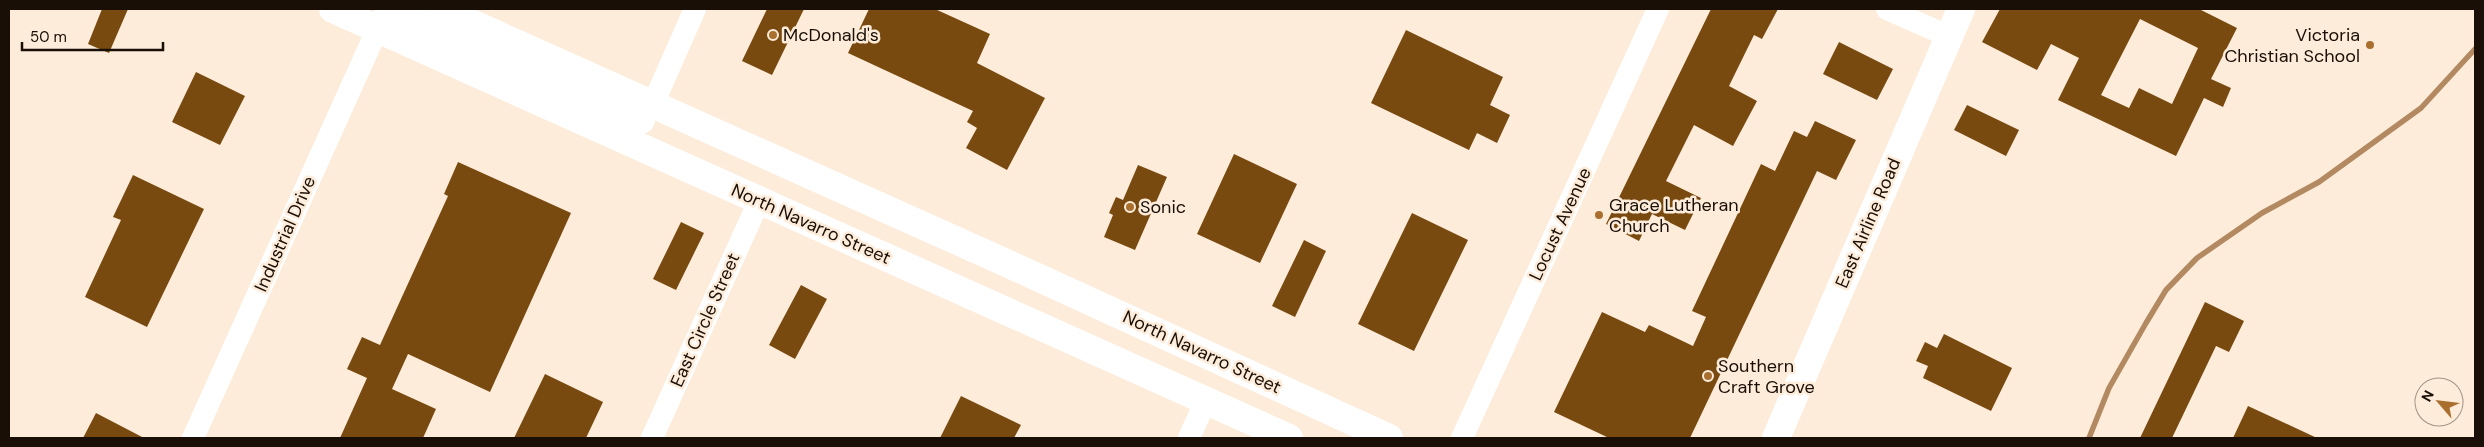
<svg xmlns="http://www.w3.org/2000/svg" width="2484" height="447" viewBox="0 0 2484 447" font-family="'DM Sans',sans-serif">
  <rect width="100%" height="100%" fill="#feecdb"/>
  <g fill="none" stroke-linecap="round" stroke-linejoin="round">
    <path stroke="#b28960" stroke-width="5.5" d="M2089,438L2109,388L2146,323L2166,290L2197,258L2262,213L2319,182L2421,108L2475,49"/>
  </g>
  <path fill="#794a10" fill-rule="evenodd" d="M102,9H128L109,53L88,44Z
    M767,9H804L772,75L742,61Z
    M869,9H935L990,34L977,63L1045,98L1007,170L966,148L977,128L967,122L973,111L848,53Z
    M1711,9H1778L1762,39L1754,35L1729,86L1757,101L1733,146L1694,125L1666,181L1701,198L1685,230L1652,214L1639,241L1606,224Z
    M2000,9H2199L2237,28L2211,79L2231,88L2223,107L2204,98L2176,156L2058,100L2079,58L2051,44L2037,70L1982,42ZM2140,19L2198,48L2172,104L2139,88L2129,108L2101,95Z
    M1406,30L1503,77L1490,105L1510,115L1497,143L1477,133L1469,150L1371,103Z
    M1839,42L1893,69L1877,100L1823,74Z
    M196,72L245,96L220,145L172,122Z
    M1967,105L2019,130L2006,156L1954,130Z
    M1815,121L1856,140L1836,180L1817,171L1690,438H1609L1554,412L1602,312L1645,332L1649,325L1693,346L1706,317L1692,311L1761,164L1775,171L1794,131L1807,137Z
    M1234,154L1297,184L1260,263L1197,234Z
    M458,162L571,213L490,392L408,354L392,389L436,409L423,438H340L367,378L347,369L362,337L380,345L448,196L444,194Z
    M1138,165L1167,177L1135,250L1104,237L1113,215L1109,213L1116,197L1123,200Z
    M133,175L204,209L147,327L85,297L121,220L113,217Z
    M1412,213L1468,240L1414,351L1358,324Z
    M681,222L704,233L676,290L653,279Z
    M1304,240L1326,251L1295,317L1272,306Z
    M801,285L827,299L795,359L769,345Z
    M2205,302L2244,321L2229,352L2216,346L2172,438H2140Z
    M1944,334L2012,368L1991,411L1923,378L1928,366L1916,361L1925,342L1937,348Z
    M545,374L603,402L586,438H514Z
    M961,396L1021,425L1014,438H940Z
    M2248,406L2317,438H2233Z
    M96,413L144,438H83Z"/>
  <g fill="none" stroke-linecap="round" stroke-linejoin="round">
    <path stroke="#fff" stroke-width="22" d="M1887,9L1948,36
      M653,104L695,9
      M193,438L377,30
      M652,438L759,201
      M1189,438L1206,400
      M1462,438L1658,9"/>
    <path stroke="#fff" stroke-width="28" d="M1776,438L1961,9"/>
    <path stroke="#fff" stroke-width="28" d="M333,9L1289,438
      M440,9L1002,261L1389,438
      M377,30C386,16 390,15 406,17L641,120"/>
  </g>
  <g fill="#a96f2f" stroke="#feecdb" stroke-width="2">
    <circle cx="773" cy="35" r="5"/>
    <circle cx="2370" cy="45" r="5"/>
    <circle cx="1130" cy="207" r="5"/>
    <circle cx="1599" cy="215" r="5"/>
    <circle cx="1708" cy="376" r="5"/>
  </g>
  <g text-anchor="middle" stroke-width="5" stroke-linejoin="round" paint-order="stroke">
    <g font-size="18" fill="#190f06" stroke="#feecdb" text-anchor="start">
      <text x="783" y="41">McDonald's</text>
      <text x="2360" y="41" text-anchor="end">Victoria<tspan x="2360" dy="21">Christian School</tspan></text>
      <text x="1609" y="211">Grace Lutheran<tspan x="1609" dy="21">Church</tspan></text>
      <text x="1140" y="213">Sonic</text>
      <text x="1718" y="372">Southern<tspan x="1718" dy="21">Craft Grove</tspan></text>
    </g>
    <g font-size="18" fill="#190f06" stroke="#feecdb">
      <text transform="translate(1868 223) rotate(-67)" y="6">East Airline Road</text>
      <text transform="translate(811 224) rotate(24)" y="6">North Navarro Street</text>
      <text transform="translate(1560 224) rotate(-65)" y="6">Locust Avenue</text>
      <text transform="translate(285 234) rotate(-66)" y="6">Industrial Drive</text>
      <text transform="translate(705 320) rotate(-66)" y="6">East Circle Street</text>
      <text transform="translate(1202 352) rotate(25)" y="6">North Navarro Street</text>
    </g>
  </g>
  <rect width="2484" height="447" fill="none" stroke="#190f06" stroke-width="20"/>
  <g transform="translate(2439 402) rotate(298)"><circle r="24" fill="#feecdb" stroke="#a29486"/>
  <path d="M0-4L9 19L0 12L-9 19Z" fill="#a96f2f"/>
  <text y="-8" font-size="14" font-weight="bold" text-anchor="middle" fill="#190f06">N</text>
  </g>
  <path d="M22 42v8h141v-8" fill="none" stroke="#190f06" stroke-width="2.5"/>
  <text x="30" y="42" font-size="15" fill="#190f06" stroke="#feecdb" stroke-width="4" paint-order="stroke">50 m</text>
</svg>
